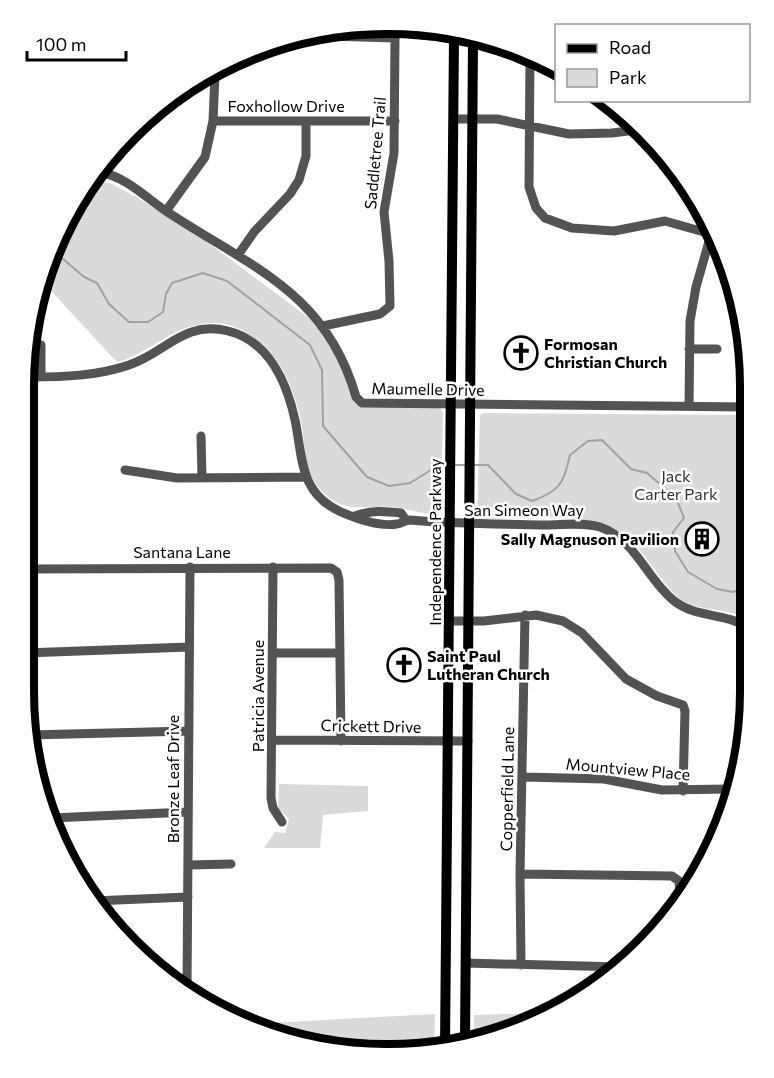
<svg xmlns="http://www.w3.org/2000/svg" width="774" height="1078" viewBox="0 0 774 1078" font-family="Commissioner,sans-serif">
  <rect width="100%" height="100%" fill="#fff"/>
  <path fill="#dadada" d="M94,180L112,184L138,198L203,239L316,323L330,342L359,406L440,408L443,413L441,501L438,512L432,515C419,512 406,509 392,507C375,506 349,511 334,501C299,478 308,450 300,416C292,385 279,354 252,336C236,325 220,321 201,324C170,329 148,353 118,362L113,358L44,283L73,205Z
    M483,413L747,415L749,620C729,606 700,614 679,598C659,581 648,555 628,538C594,509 523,519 480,519L477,517L480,415Z
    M279,784L368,786V811L323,815L320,848H264L275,832L285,833L289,819L278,808Z
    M548,1013L526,1026L474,1040V1015Z
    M435,1014L434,1051L317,1047L248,1024Z"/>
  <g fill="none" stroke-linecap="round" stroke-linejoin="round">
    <path stroke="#a1a1a1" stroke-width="2" d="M55,252L84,277L97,283L109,304L129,322H148L163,312L166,294L172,283L203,273L227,281L310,345L322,370L323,426L367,477L389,486L410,483L439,465H448
      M453,465H466
      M474,465H488L516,494L532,501C560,491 564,483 570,455L588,441L602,440L631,469L647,473L676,498L684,518L673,532L675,551L688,572L717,589L733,592L748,586"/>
    <path stroke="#535353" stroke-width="9" d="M530,57L529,187L536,208L545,218L572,228L614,231L665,221L711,234
      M454,119H497L569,134L612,133L636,130
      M213,121H395
      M100,172C126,177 145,197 166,211C250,267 326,291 356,397L362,403L747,407
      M166,211L205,157L213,121L215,75
      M238,255L254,232L290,194L299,180L306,156V121
      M323,326L380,314L390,306L389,261L384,212L394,153L395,38L327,36
      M41,345V377
      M689,349H717
      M30,377C63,377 97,376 129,365C166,353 183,320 228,331C269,341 287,383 295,420C303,458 299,493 341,512C357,519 379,527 397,524C402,524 404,520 410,520C455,524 500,524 546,525C563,525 583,522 600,527C635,539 647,579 673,600C696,619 725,612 749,628
      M689,406L690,321L696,287L712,231
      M201,436L202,478
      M125,470L177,478L305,477
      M28,472L32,471
      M355,516C371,510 384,511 401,513L406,520
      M273,567L271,798L273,808L282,822
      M26,569L331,568L337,572L339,580L341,741
      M450,621H484L536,615L563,621L582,633L626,679L657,696L683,705L685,711L683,791
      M25,653L189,647
      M273,653H340
      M30,735L189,731
      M273,740L468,741
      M524,777L604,779L662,790L729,789
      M51,818L188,812
      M188,865L231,864
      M520,874L672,876L679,881L680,894
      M93,901L188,897
      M466,963L621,967
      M521,965L520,874L525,615
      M187,990L190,567"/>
    <path stroke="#000" stroke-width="10" d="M465,1043L473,42
      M445,1048L454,36"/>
  </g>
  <defs>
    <symbol id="church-ring" viewBox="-11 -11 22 22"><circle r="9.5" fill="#fff" stroke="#000" stroke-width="1.5"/><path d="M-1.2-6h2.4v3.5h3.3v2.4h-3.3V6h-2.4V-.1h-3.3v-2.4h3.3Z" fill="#000"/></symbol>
    <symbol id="building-ring" viewBox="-11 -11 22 22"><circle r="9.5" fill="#fff" stroke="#000" stroke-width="1.5"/><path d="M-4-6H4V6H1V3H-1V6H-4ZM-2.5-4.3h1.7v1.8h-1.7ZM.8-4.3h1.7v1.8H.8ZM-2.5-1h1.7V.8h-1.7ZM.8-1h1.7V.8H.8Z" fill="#000"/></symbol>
  </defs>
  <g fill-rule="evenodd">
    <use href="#church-ring" x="502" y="334" width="38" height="38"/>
    <use href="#building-ring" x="683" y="520" width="38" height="38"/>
    <use href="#church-ring" x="385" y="646" width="38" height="38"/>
  </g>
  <g text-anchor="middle" stroke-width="5" stroke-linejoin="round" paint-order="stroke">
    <g font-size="16" fill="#000" stroke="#fff">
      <text x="286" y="112">Foxhollow Drive</text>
      <text transform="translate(375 153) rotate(-85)" y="6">Saddletree Trail</text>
      <text transform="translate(428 389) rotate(1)" y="6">Maumelle Drive</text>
      <text x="524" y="516">San Simeon Way</text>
      <text transform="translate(435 542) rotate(-90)" y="6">Independence Parkway</text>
      <text x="182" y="558">Santana Lane</text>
      <text transform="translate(258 696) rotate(-90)" y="6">Patricia Avenue</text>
      <text transform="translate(371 726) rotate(1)" y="6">Crickett Drive</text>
      <text transform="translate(628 769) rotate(5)" y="6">Mountview Place</text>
      <text transform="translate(173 779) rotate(-90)" y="6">Bronze Leaf Drive</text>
      <text transform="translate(507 789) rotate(-89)" y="6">Copperfield Lane</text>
    </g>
    <g font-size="16" font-weight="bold" fill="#000" stroke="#fff" text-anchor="start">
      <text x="544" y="350">Formosan<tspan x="544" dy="18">Christian Church</tspan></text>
      <text x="679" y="545" text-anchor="end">Sally Magnuson Pavilion</text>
      <text x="427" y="662">Saint Paul<tspan x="427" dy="18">Lutheran Church</tspan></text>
    </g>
    <g font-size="16" fill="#313131" stroke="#fff">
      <text x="676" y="482">Jack<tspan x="676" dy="18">Carter Park</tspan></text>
    </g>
  </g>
  <path d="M0 0H774V1078H0ZM386 34H388A352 352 0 0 1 740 386V692A352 352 0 0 1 388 1044H386A352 352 0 0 1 34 692V386A352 352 0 0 1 386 34Z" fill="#fff" fill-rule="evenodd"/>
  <path fill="none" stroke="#000" stroke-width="8" d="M386 34H388A352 352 0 0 1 740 386V692A352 352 0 0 1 388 1044H386A352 352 0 0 1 34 692V386A352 352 0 0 1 386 34Z"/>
  <rect x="555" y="24" width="195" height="78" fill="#ffffff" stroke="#999999" stroke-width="1.5"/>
  <rect x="567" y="44" width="30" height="9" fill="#000000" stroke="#999999" stroke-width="1.5"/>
  <text x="609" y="54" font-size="18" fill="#000000">Road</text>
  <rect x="567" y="69" width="30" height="18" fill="#dadada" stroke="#999999" stroke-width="1.5"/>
  <text x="609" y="84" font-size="18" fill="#000000">Park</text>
  <path d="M27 51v9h99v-9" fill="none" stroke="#000000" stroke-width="3"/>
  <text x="36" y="51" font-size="18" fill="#000000" stroke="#ffffff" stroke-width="4.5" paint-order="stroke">100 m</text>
</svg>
